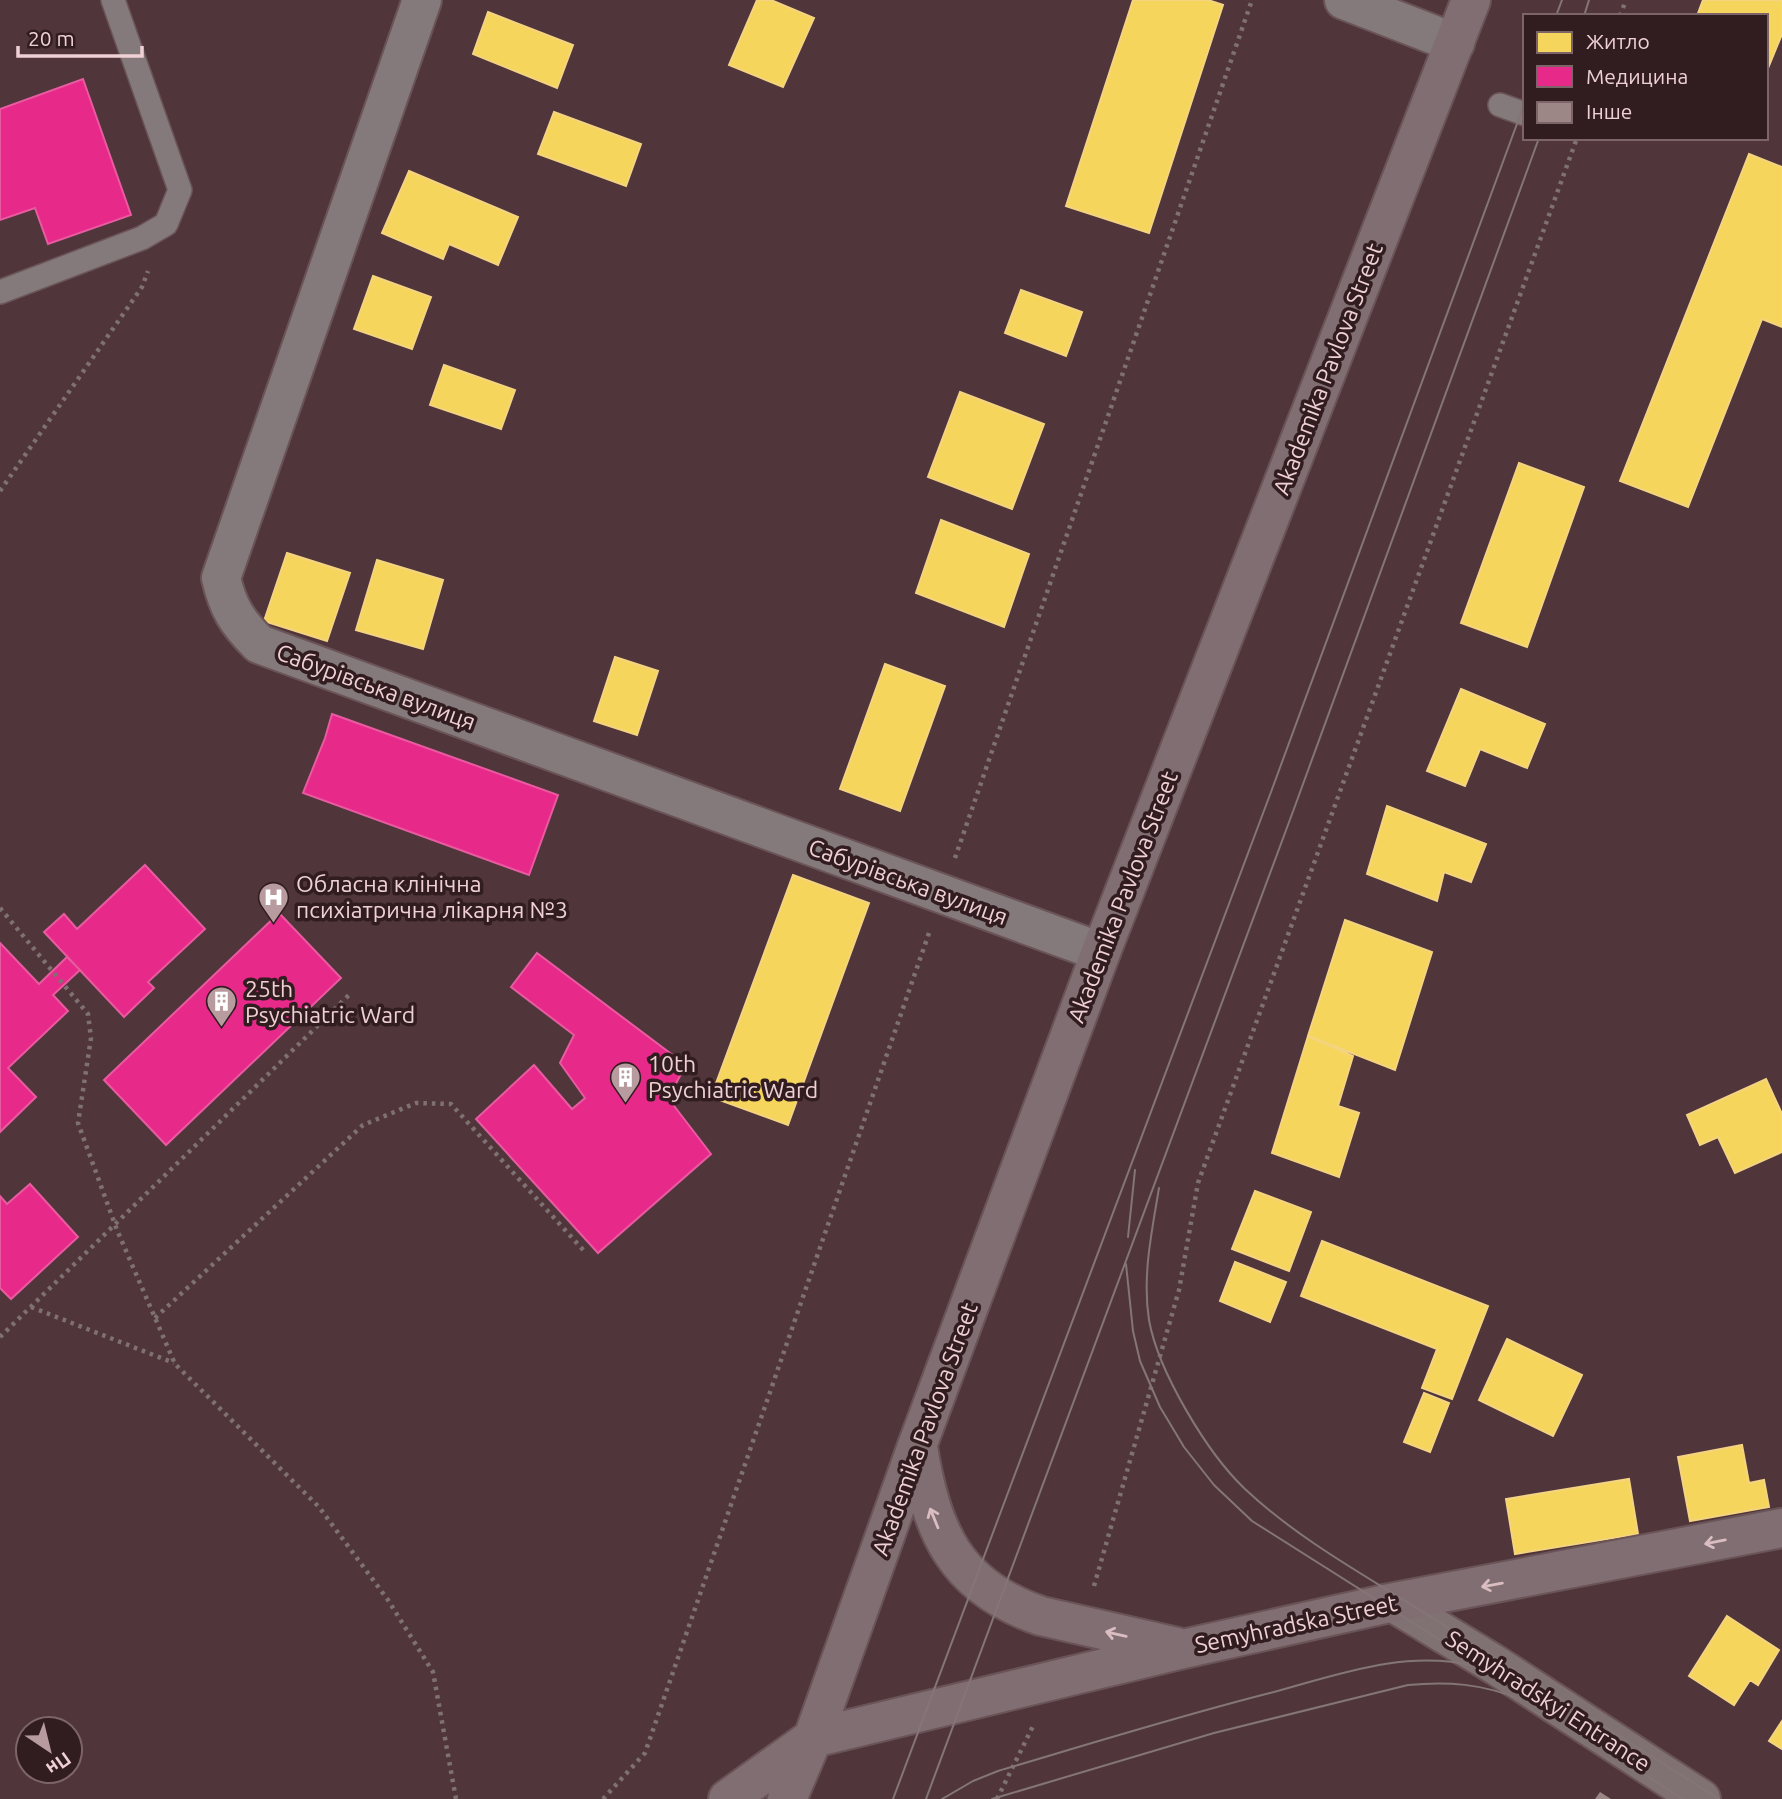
<svg xmlns="http://www.w3.org/2000/svg" width="1782" height="1799" viewBox="0 0 1782 1799" font-family="Ubuntu,sans-serif">
  <rect width="100%" height="100%" fill="#50363b"/>
  <path fill="#f6d55c" stroke="#f4d480" stroke-width="2" d="M757,0H771L814,18L783,87L729,65Z
    M1133,0H1208L1223,5L1149,233L1066,206Z
    M1703,0H1782V34L1766,73V16H1697Z
    M488,12L573,45L557,88L473,54Z
    M554,112L641,144L626,186L538,154Z
    M1749,154L1782,167V327L1762,319L1688,507L1620,481Z
    M409,171L518,217L498,265L449,244L443,259L382,233Z
    M373,276L431,297L412,349L354,329Z
    M1021,290L1082,312L1066,356L1005,333Z
    M444,365L515,390L501,429L430,405Z
    M960,392L1044,424L1012,509L928,477Z
    M1519,463L1584,487L1527,647L1461,623Z
    M941,520L1029,554L1004,627L916,593Z
    M287,553L350,573L327,641L264,621Z
    M377,560L443,580L423,649L356,630Z
    M615,657L658,671L637,735L594,721Z
    M885,664L945,686L900,811L840,789Z
    M1461,689L1545,724L1527,768L1480,749L1465,786L1427,771Z
    M1387,806L1486,844L1471,882L1444,872L1437,901L1367,874Z
    M793,875L869,903L788,1125L711,1097Z
    M1345,920L1432,952L1395,1070L1308,1036Z
    M1308,1036L1353,1056L1338,1106L1359,1113L1339,1177L1272,1153Z
    M1766,1079L1782,1114V1152L1735,1173L1718,1137L1700,1145L1687,1115Z
    M1255,1191L1311,1212L1289,1271L1232,1249Z
    M1322,1241L1488,1306L1452,1399L1422,1388L1437,1349L1301,1296Z
    M1235,1262L1286,1282L1270,1322L1220,1301Z
    M1507,1339L1582,1375L1553,1436L1479,1400Z
    M1424,1393L1449,1403L1430,1452L1404,1442Z
    M1742,1445L1749,1483L1764,1480L1769,1507L1690,1521L1678,1457Z
    M1629,1479L1638,1534L1515,1554L1506,1499Z
    M1727,1616L1779,1650L1758,1685L1750,1680L1734,1705L1689,1676Z
    M1782,1721V1749L1769,1741Z"/>
  <path fill="#e7298a" stroke="#e95ba0" stroke-width="2" d="M83,79L131,215L48,244L35,208L0,220V109Z
    M332,714L558,795L529,875L303,793L325,738Z
    M145,865L205,929L148,982L154,988L124,1017L44,932L64,914L77,929Z
    M279,913L341,978L166,1145L104,1080Z
    M0,943L39,984L67,957L80,970L53,995L68,1011L8,1068L36,1097L0,1132Z
    M537,953L686,1065L668,1098L711,1154L598,1253L476,1119L534,1065L572,1109L585,1098L560,1063L574,1035L511,987Z
    M30,1184L78,1237L11,1299L0,1288V1196L7,1204Z"/>
  <path fill="#9c8686" d="M1600,1792L1611,1799H1595Z"/>
  <g fill="none" stroke-linecap="round" stroke-linejoin="round">
    <defs>
      <path id="lane" d="M1500,105L1525,114
        M0,292L142,238L166,224L180,190L113,0"/>
      <path id="street" d="M422,0L221,578C228,608 237,622 259,644L1101,952
        M1344,0L1455,43"/>
      <path id="secondary" d="M1394,1603L1497,1666L1701,1799"/>
      <path id="primary" d="M918,1447C931,1531 955,1587 1041,1616L1177,1647
        M728,1799L813,1738L1183,1649L1385,1604L1782,1528
        M787,1799L813,1738L917,1446L1101,952L1471,0"/>
    </defs>
    <use href="#lane" stroke="#6a5458" stroke-width="26"/>
    <use href="#street" stroke="#6a5458" stroke-width="42"/>
    <use href="#secondary" stroke="#6a5458" stroke-width="42"/>
    <use href="#primary" stroke="#6a5458" stroke-width="42"/>
    <path stroke="#7f7172" stroke-width="4.5" stroke-dasharray="3.5 5" stroke-linecap="butt" d="M1620,16L1626,0
      M0,491L142,287L148,271
      M955,858L1252,0
      M0,908L88,1014L91,1038L78,1123L117,1230L175,1364L319,1507L388,1600L433,1672L456,1799
      M31,1307L174,1363
      M155,1318L363,1125L416,1103L451,1104L585,1252
      M0,1337L352,992
      M1094,1586L1179,1290L1198,1183L1577,138
      M603,1799L645,1753L929,933
      M997,1799L1033,1726"/>
    <use href="#lane" stroke="#84797b" stroke-width="23"/>
    <use href="#street" stroke="#84797b" stroke-width="38"/>
    <use href="#secondary" stroke="#807172" stroke-width="38"/>
    <use href="#primary" stroke="#816e72" stroke-width="38"/>
    <path stroke="#847577" stroke-width="2" d="M1556,16L1562,0
      M1584,16L1589,0
      M1159,1188C1152,1231 1142,1276 1149,1320C1158,1371 1207,1453 1245,1489C1298,1539 1366,1576 1428,1615C1525,1676 1622,1737 1719,1799
      M1128,1237L1135,1170
      M1126,1264L1133,1331L1140,1361L1160,1407L1184,1447L1214,1485L1252,1521L1486,1669L1540,1708L1683,1799
      M893,1799L1271,792L1525,102
      M926,1799L1295,806L1539,138
      M942,1799L973,1781L998,1771C1089,1744 1179,1716 1270,1693C1337,1675 1405,1649 1474,1666
      M992,1799L1214,1733L1408,1685C1448,1681 1482,1684 1520,1699"/>
  </g>
  <defs><path id="oneway-shaft" d="M-6 0H5M1.5-3L5.5 0L1.5 3" fill="none" stroke-width="1.6" stroke-linecap="round" stroke-linejoin="round" transform="scale(1.75)"/></defs>
  <g stroke="#d9bdc1">
    <use href="#oneway-shaft" transform="translate(934 1518) rotate(-112)"/>
    <use href="#oneway-shaft" transform="translate(1715 1542) rotate(169)"/>
    <use href="#oneway-shaft" transform="translate(1492 1585) rotate(170)"/>
    <use href="#oneway-shaft" transform="translate(1116 1634) rotate(-167)"/>
  </g>
  <defs>
    <symbol id="hospital-pin" viewBox="-11 -11 22 30"><path d="M0 17L-7.5 6A9.5 9.5 0 1 1 7.5 6Z" fill="#b79b9f" stroke="#311c20"/><path d="M-5-5h3v3.5h4V-5h3V5h-3V1.5h-4V5h-3Z" fill="#fff"/></symbol>
    <symbol id="building-pin" viewBox="-11 -11 22 30"><path d="M0 17L-7.5 6A9.5 9.5 0 1 1 7.5 6Z" fill="#b79b9f" stroke="#311c20"/><path d="M-4-6H4V6H1V3H-1V6H-4ZM-2.5-4.3h1.7v1.8h-1.7ZM.8-4.3h1.7v1.8H.8ZM-2.5-1h1.7V.8h-1.7ZM.8-1h1.7V.8H.8Z" fill="#fff"/></symbol>
  </defs>
  <g fill-rule="evenodd">
    <use href="#hospital-pin" x="256" y="880" width="35" height="47"/>
    <use href="#building-pin" x="204" y="984" width="35" height="47"/>
    <use href="#building-pin" x="608" y="1060" width="35" height="47"/>
  </g>
  <g text-anchor="middle" stroke-width="7" stroke-linejoin="round" paint-order="stroke">
    <g font-size="23" fill="#efd1d5" stroke="#311c20">
      <text transform="translate(1328 369) rotate(-69)" y="8">Akademika Pavlova Street</text>
      <text transform="translate(376 687) rotate(20)" y="8">Сабурівська вулиця</text>
      <text transform="translate(908 882) rotate(20)" y="8">Сабурівська вулиця</text>
      <text transform="translate(1123 897) rotate(-69)" y="8">Akademika Pavlova Street</text>
      <text transform="translate(925 1429) rotate(-70)" y="8">Akademika Pavlova Street</text>
      <text transform="translate(1296 1624) rotate(-12)" y="8">Semyhradska Street</text>
      <text transform="translate(1548 1701) rotate(33)" y="8">Semyhradskyi Entrance</text>
    </g>
    <g font-size="23" fill="#efd1d5" stroke="#311c20" text-anchor="start">
      <text x="296" y="892">Обласна клінічна<tspan x="296" dy="26">психіатрична лікарня №3</tspan></text>
      <text x="245" y="997">25th<tspan x="245" dy="26">Psychiatric Ward</tspan></text>
      <text x="648" y="1072">10th<tspan x="648" dy="26">Psychiatric Ward</tspan></text>
    </g>
  </g>
  <rect x="1523" y="14" width="245" height="126" fill="#311c20" stroke="#7d6468" stroke-width="2"/>
  <rect x="1537" y="32" width="35" height="21" fill="#f6d55c" stroke="#7d6468" stroke-width="2"/>
  <text x="1586" y="49" font-size="21" fill="#efd1d5">Житло</text>
  <rect x="1537" y="66" width="35" height="21" fill="#e7298a" stroke="#7d6468" stroke-width="2"/>
  <text x="1586" y="84" font-size="21" fill="#efd1d5">Медицина</text>
  <rect x="1537" y="102" width="35" height="21" fill="#9c8686" stroke="#7d6468" stroke-width="2"/>
  <text x="1586" y="119" font-size="21" fill="#efd1d5">Інше</text>
  <g transform="translate(49 1750) rotate(145)"><circle r="33" fill="#311c20" stroke="#7d6468" stroke-width="2"/>
  <path d="M0-5L12 26L0 18L-12 26Z" fill="#b79b9f"/>
  <text y="-10" font-size="19" font-weight="bold" text-anchor="middle" fill="#efd1d5">Пн</text>
  </g>
  <path d="M18 46v10h124v-10" fill="none" stroke="#efd1d5" stroke-width="3.5"/>
  <text x="28" y="46" font-size="21" fill="#efd1d5" stroke="#311c20" stroke-width="5" paint-order="stroke">20 m</text>
</svg>
